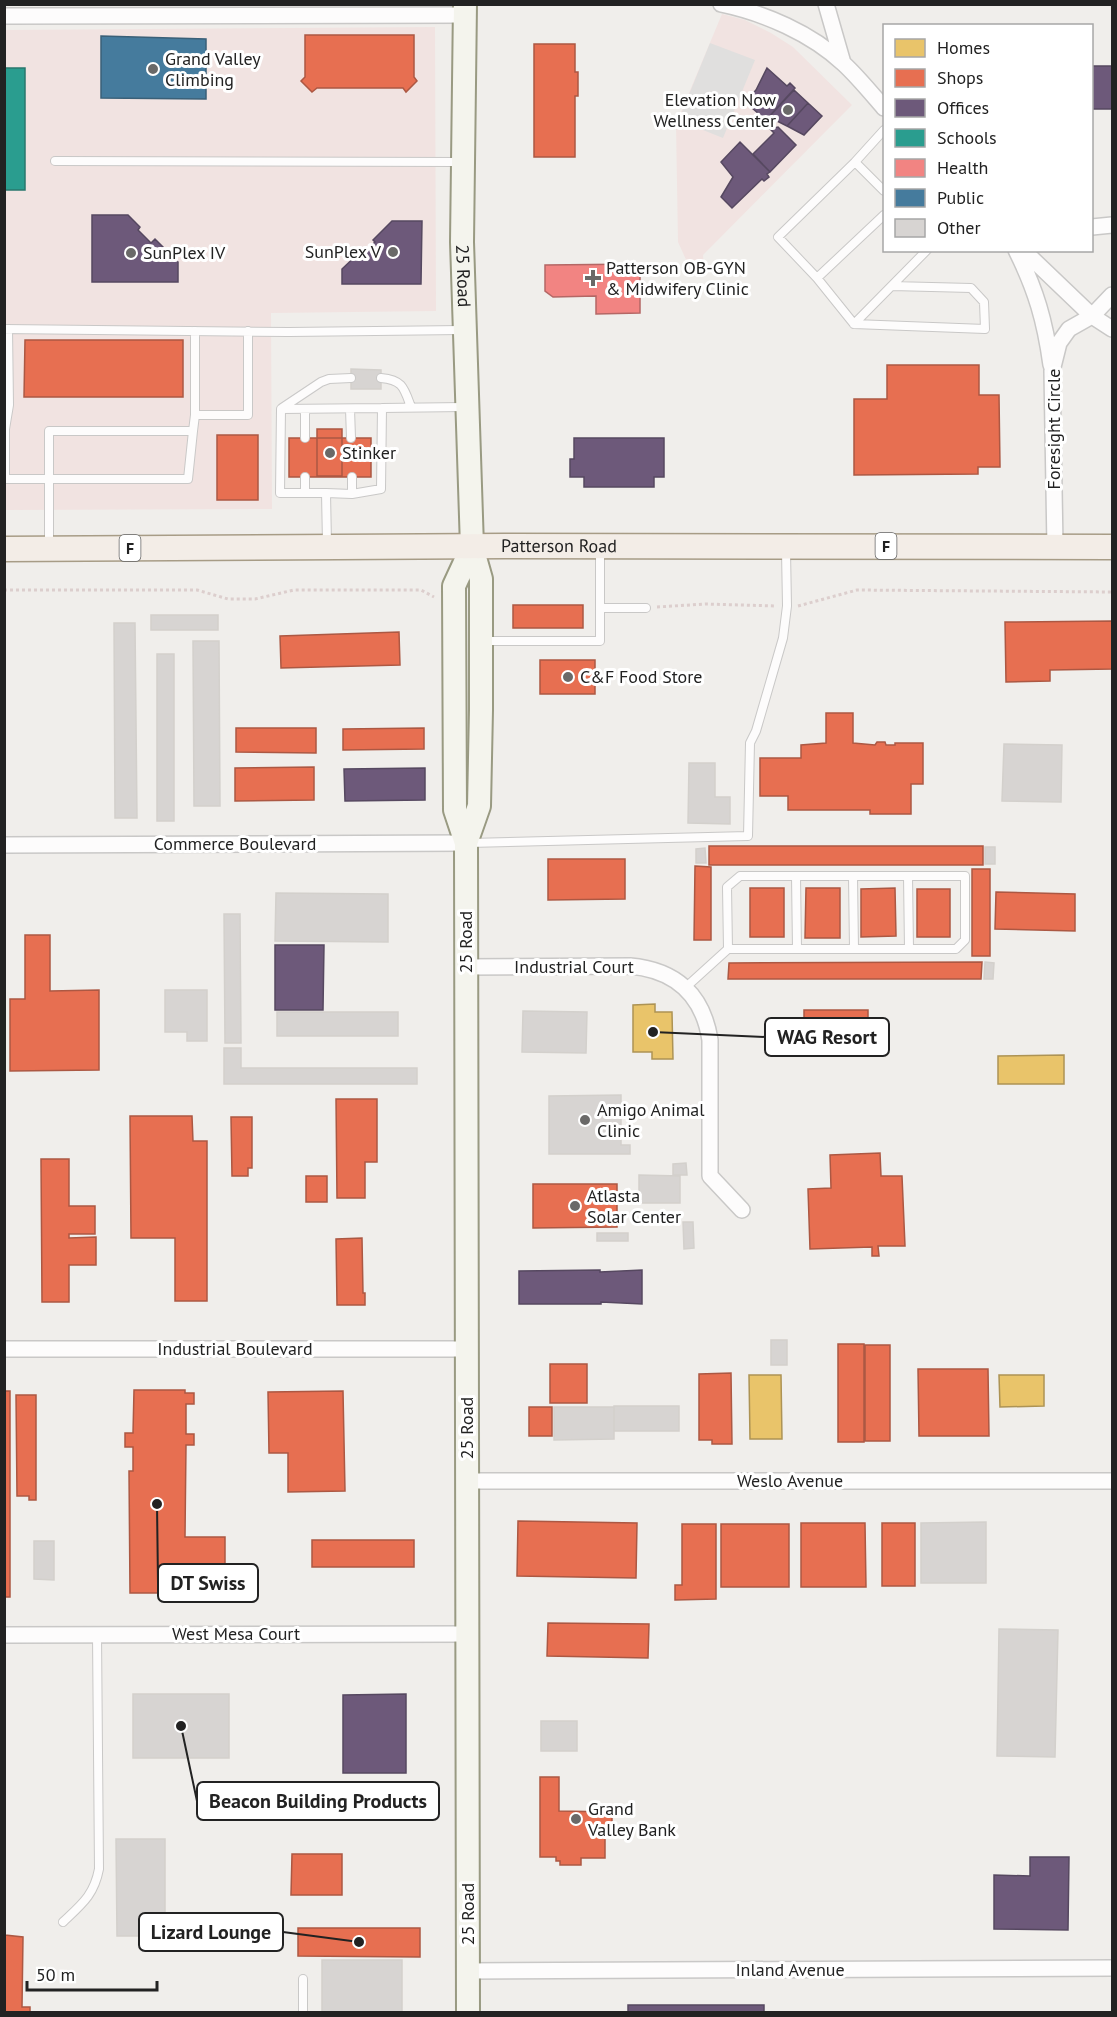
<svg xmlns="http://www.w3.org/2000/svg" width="1117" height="2017" viewBox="0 0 1117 2017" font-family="'PT Sans',sans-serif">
  <rect width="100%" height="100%" fill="#f0eeeb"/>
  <path fill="#f1e3e1" d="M722,14L745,20L771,33L793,47L852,105L703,255L704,268L688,264L678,242L676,124Z
    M435,27L436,311L271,313L272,509L5,510L4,30Z"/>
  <path fill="#e0dfde" d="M710,43L755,60L723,138L693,126L691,130L677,124Z"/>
  <path fill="#e9c46a" stroke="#ad9354" stroke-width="1.5" d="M655,1004V1012H672L673,1059H652V1052H633V1005Z
    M1064,1055V1084H998V1056Z
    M749,1375H781L782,1439H750Z
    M999,1375H1044V1406L1000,1407Z"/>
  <path fill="#e76f51" stroke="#ac5843" stroke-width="1.5" d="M305,35H414V77L417,81L406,92L403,88H317L312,92L301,81L305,77Z
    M534,44H575V72H578V96H575V157H534Z
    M25,340H183V397H24Z
    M887,365H979V395H999L1000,467H978V474L854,475V399H887Z
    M317,429H342V476H317Z
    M217,435H258V500H217Z
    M289,438H371V477H289Z
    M513,605H583V628H513Z
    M1112,621V669L1050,670V681L1006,682L1005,622Z
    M399,632L400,665L281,668L280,636Z
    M540,660H595V694H540Z
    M826,713H853V743L875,745L877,742H885L886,745H895V743H923V784H911V814H870V810H788V796H760V758H801V745L826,743Z
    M236,728H316V753L236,752Z
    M424,728V749L343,750V729Z
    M314,767V800L235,801V768Z
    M709,846H983V865H709Z
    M548,859H625V899L548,900Z
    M695,866L711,867V940H694Z
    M972,869H990V956H972Z
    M750,888H784V937H750Z
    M806,888H840V938H805Z
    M895,888L896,936L861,937V889Z
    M917,889H950V937H917Z
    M996,892L1075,894V931L995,929Z
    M25,935H50V991L99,990V1070L10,1071V999H25Z
    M982,962L981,979H728L729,963Z
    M804,1010H868V1052L804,1051Z
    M336,1099H377V1162H365V1198H337Z
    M130,1116H192L193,1141H207V1301H175V1238H131Z
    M231,1117H252V1168H248V1176H232Z
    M880,1153L881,1176H902L905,1246H878L879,1256H872V1247L810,1249L808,1189L831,1188L830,1155Z
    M41,1159H69V1206H95V1234H69V1238L96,1237V1265H69V1302H42Z
    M306,1176H327V1202H306Z
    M533,1184H617V1227L533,1228Z
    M362,1238L363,1293H365V1305H337L336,1239Z
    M838,1344H864V1442H838Z
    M865,1345H890V1441H865Z
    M550,1364H587V1403H550Z
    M918,1369H988L989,1436H919Z
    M731,1373L732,1444H712V1440H699V1374Z
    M134,1390H185V1393H194V1404H186V1434H194V1445H186L185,1537H225V1593H130L129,1471H133V1447H125V1433H133Z
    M4,1391H10V1597H4Z
    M343,1391L345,1491L288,1492V1453H269L268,1392Z
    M16,1395H36V1500H29V1496H17Z
    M529,1407H552V1436H529Z
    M518,1521L637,1523L636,1578L517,1576Z
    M801,1523H865L866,1587H801Z
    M882,1523H915V1586H882Z
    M682,1524H716V1599L675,1600V1585H682Z
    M721,1524H789V1587H721Z
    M312,1540H414V1567H312Z
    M548,1623L649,1624L648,1658L547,1656Z
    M540,1777H559V1811L612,1812V1827H609V1831H605V1858H581V1865H560V1861H556V1857H540Z
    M292,1854H342V1895H291Z
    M4,1891L5,1935L23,1937L22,2007H30V2012H4Z
    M298,1928H420V1957L298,1956Z"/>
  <path fill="#6d597a" stroke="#564860" stroke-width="1.5" d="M1092,66H1112V109H1092Z
    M767,68L787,86L790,83L795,88L766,120L745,102L756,90Z
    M794,90L808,103L787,126L769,117Z
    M808,103L822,116L804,135L787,126Z
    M778,127L796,145L770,172L753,154L774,133L770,129Z
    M740,142L770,172L767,174L769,177L764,181L762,179L732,208L721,197L733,177L721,162Z
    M92,215H128L140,227L138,230L151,243L155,239L178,262V282H92Z
    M392,221H422L421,284H342V269L361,251L363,253L375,242L373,240Z
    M574,438H664V477H654V487H584V477H570V459H574Z
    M425,768V800L345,801L344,769Z
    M275,945H324L323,1010H275Z
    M600,1270V1272L642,1270V1304L601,1302V1304H519V1271Z
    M406,1694V1773H343V1695Z
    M1030,1857H1069L1068,1930L994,1929V1875L1030,1876Z
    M628,2005H764V2012H628Z"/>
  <path fill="#2a9d8f" stroke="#28786e" stroke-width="1.5" d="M4,68H25V190H4Z"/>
  <path fill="#f28482" stroke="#b46765" stroke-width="1.5" d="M640,264V313L596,314V296L553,297L545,291V265Z"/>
  <path fill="#457b9d" stroke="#3a6078" stroke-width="1.5" d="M101,36L206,39V99L101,98Z"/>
  <path fill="#d7d4d2" stroke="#d3d0cc" stroke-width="1.5" d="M351,369L381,370V389H351Z
    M151,615H218V630H151Z
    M114,623H135L137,818H115Z
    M193,641H219L220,806H194Z
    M157,654H174V821H157Z
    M1004,744L1062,745L1061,802L1002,801Z
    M689,763H715V797H730V824L688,823Z
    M985,847H995V864H985Z
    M705,848L706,863H696V849Z
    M276,893L388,894V942L275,941Z
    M224,914H240L241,1043H225Z
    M985,962L994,963L993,979H984Z
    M165,990H207V1041H187V1032H165Z
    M523,1011L587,1012L586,1053L522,1052Z
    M277,1012H398V1036H277Z
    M224,1048H241V1068H417V1084H224Z
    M621,1095V1145H630V1154H549V1096Z
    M686,1163L687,1175H673V1164Z
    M639,1175L680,1176V1203H639Z
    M683,1222H693L694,1248L684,1249Z
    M597,1233H628V1241H597Z
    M771,1340H787V1365H771Z
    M614,1406H679V1431H614Z
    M554,1407H614V1439L554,1440Z
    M986,1522V1583H921V1523Z
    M34,1541H54V1580L34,1579Z
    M999,1629L1058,1630L1055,1757L997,1756Z
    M133,1694H229V1758H133Z
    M541,1721H577V1751H541Z
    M116,1839H165V1936H117Z
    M322,1960H402V2012H322Z"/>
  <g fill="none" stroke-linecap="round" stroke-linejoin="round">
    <defs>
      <path id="lane" d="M55,161L461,162
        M855,162L884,130
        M817,278L884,215
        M892,286L971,288L984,302L985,329L854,324L927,250
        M854,324L817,278L778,237L855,162L884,191
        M4,329L289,332L462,330
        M8,329L9,405L5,429V479H188L193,431
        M381,378C403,380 404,388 411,407
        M282,408L321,382L329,379L351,378
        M382,408L464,407
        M305,409V438
        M350,409L351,438
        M195,415H248V331
        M305,477V493
        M352,477V494
        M326,493L352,494L381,489L382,408L281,409L280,493H326L327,543
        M49,547V431H193L195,415V331
        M600,608H646
        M483,641H600V549
        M469,843L748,836L750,743L756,731L783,638L787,606L786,551
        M796,876L797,949
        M853,876L854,949
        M908,876L909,949
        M685,988L728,949L727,887L740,876H965V940L956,949H728
        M63,1922C82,1904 94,1895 99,1869L97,1634
        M303,1979V2012"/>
      <path id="street" d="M721,4C764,13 811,33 844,64C858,77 871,93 884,108
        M826,4L843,63
        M4,16L465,15
        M1092,227L1112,225
        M1016,250C1036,290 1045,321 1051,365
        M1023,250L1092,316L1112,329
        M1055,547L1052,371L1059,343L1069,329L1092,316L1112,295
        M4,845L466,843
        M466,967L630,966C676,970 703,995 710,1040V1176L742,1210
        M4,1349H466
        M467,1481H1112
        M4,1635L467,1634
        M468,1971L1112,1968"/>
      <g id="secondary">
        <path id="s1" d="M465,4L462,242L472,547L481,579V710L479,806L466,843"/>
        <path d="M468,2012L466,843L455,810L454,586L472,547"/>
      </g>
      <g id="primary">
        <path id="s2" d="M4,549L505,546L1112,547"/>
      </g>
    </defs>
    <use href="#lane" stroke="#c9c8c7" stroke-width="10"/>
    <use href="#street" stroke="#c9c8c7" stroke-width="18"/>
    <use href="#secondary" stroke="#999a82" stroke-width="26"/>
    <use href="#primary" stroke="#a79c86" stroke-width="27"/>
    <path stroke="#dccecd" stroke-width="3" stroke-dasharray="3 3" stroke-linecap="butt" d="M4,590H197L228,599H255L294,590H421L434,597
      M798,606L857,590L1112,592
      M657,607L705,604L776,606"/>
    <use href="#lane" stroke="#fdfcfc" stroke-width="8"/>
    <use href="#street" stroke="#fdfcfc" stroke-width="15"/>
    <use href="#secondary" stroke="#f4f4ed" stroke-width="22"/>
    <use href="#primary" stroke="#f3ede7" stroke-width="24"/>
  </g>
  <g fill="#6a6968" stroke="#fff" stroke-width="2">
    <circle cx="153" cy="69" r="6"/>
    <circle cx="788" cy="110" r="6"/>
    <circle cx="393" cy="252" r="6"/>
    <circle cx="131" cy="253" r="6"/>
    <path d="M590 269h6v6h6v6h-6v6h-6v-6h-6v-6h6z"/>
    <circle cx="330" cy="453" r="6"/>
    <circle cx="568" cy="677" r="6"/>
    <circle cx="585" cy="1120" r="6"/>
    <circle cx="575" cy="1206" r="6"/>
    <circle cx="576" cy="1819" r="6"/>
  </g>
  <g text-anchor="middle" stroke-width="6" stroke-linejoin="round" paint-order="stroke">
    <g fill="#fff" stroke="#646464" stroke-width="1.5">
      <rect x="875.5" y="533" width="21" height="26" rx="4.5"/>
      <rect x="119.5" y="535" width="21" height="26" rx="4.5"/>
    </g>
    <g font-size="16" font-weight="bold" fill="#222">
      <text x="886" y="552">F</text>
      <text x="130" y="554">F</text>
    </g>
    <g font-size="18" fill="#222" stroke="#fff" text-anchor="start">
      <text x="165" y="65">Grand Valley<tspan x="165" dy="21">Climbing</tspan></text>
      <text x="776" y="106" text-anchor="end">Elevation Now<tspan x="776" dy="21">Wellness Center</tspan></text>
      <text x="381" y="258" text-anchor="end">SunPlex V</text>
      <text x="143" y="259">SunPlex IV</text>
      <text x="606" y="274">Patterson OB-GYN<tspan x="606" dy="21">&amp; Midwifery Clinic</tspan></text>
      <text x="342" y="459">Stinker</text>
      <text x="580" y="683">C&amp;F Food Store</text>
      <text x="597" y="1116">Amigo Animal<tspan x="597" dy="21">Clinic</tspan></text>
      <text x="587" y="1202">Atlasta<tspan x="587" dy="21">Solar Center</tspan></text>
      <text x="588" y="1815">Grand<tspan x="588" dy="21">Valley Bank</tspan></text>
    </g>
    <g font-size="18" fill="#222" stroke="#fff">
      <text dy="6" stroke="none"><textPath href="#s1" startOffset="272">25 Road</textPath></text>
      <text transform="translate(1054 429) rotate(-90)" y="6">Foresight Circle</text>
      <text dy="6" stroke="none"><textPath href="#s2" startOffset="555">Patterson Road</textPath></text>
      <text x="235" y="850">Commerce Boulevard</text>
      <text transform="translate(466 942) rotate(-90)" y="6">25 Road</text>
      <text x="574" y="973">Industrial Court</text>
      <text x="235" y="1355">Industrial Boulevard</text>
      <text transform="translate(467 1428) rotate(-90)" y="6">25 Road</text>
      <text x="790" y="1487">Weslo Avenue</text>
      <text x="236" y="1640">West Mesa Court</text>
      <text transform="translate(468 1914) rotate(-90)" y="6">25 Road</text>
      <text x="790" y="1976">Inland Avenue</text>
    </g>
  </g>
  <path fill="none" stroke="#222" stroke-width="2" d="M653 1032L765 1037M157 1504L158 1583M181 1726L197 1801M359 1942L283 1932"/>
  <g fill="#222" stroke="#fff" stroke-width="2">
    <circle cx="653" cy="1032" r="6"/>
    <circle cx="157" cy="1504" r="6"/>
    <circle cx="181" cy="1726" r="6"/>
    <circle cx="359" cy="1942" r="6"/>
  </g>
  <g fill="#fff" stroke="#222" stroke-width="2">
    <rect x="765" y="1018" width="124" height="38" rx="6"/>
    <rect x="158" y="1564" width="100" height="38" rx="6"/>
    <rect x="197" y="1782" width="242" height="38" rx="6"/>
    <rect x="139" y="1913" width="144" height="38" rx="6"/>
  </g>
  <g font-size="20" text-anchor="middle" font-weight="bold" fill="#222">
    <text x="827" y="1044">WAG Resort</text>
    <text x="208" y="1590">DT Swiss</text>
    <text x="318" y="1808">Beacon Building Products</text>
    <text x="211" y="1939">Lizard Lounge</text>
  </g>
  <rect width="1117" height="2017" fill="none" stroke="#222222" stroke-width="12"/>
  <rect x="883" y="24" width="210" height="228" fill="#ffffff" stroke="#a7a7a7" stroke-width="1.5"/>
  <rect x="895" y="39" width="30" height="18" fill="#e9c46a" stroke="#a7a7a7" stroke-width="1.5"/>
  <text x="937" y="54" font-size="18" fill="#222222">Homes</text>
  <rect x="895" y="69" width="30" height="18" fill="#e76f51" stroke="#a7a7a7" stroke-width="1.5"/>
  <text x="937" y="84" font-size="18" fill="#222222">Shops</text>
  <rect x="895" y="99" width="30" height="18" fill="#6d597a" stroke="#a7a7a7" stroke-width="1.5"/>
  <text x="937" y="114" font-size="18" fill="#222222">Offices</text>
  <rect x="895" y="129" width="30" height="18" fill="#2a9d8f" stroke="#a7a7a7" stroke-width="1.5"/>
  <text x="937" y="144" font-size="18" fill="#222222">Schools</text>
  <rect x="895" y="159" width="30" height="18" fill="#f28482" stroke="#a7a7a7" stroke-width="1.5"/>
  <text x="937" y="174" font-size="18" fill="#222222">Health</text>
  <rect x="895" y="189" width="30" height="18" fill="#457b9d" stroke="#a7a7a7" stroke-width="1.5"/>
  <text x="937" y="204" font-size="18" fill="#222222">Public</text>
  <rect x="895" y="219" width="30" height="18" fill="#d7d4d2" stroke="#a7a7a7" stroke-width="1.5"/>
  <text x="937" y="234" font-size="18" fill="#222222">Other</text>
  <path d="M27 1981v9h130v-9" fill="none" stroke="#222222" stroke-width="3"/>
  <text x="36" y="1981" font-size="18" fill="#222222" stroke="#ffffff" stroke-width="4.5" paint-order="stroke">50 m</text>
</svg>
